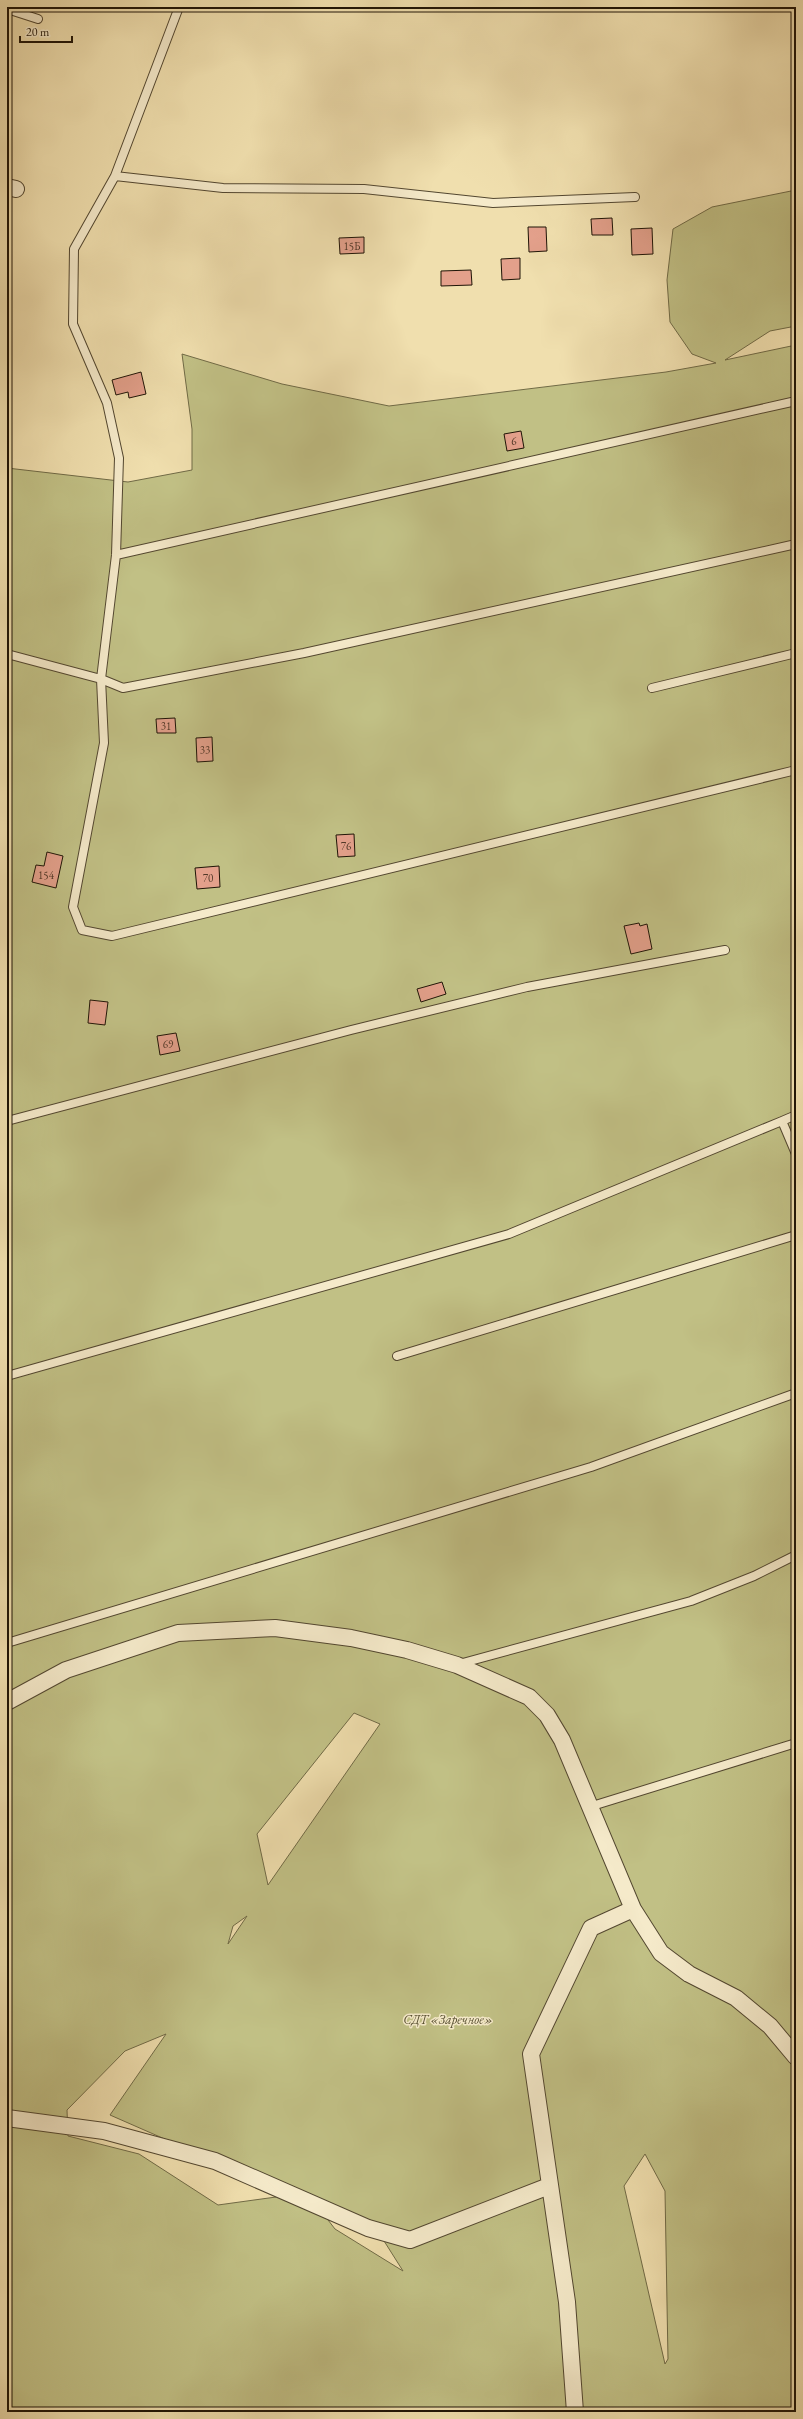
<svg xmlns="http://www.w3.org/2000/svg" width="803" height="2419" viewBox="0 0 803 2419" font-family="'EB Garamond',serif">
  <rect width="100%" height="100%" fill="#f0dfae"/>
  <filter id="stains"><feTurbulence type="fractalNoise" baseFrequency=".005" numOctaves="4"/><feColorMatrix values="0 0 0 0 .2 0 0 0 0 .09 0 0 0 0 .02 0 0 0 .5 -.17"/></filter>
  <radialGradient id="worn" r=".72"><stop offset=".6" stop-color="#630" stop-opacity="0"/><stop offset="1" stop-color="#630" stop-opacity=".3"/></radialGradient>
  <path fill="#c1c085" stroke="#706a46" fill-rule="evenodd" d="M796,190V326L770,331L725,360L796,345V2412H7V468L128,482L192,470V429L182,354L282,384L389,406L666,372L716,363L692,354L670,322L667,280L673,229L712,207ZM354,1713L380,1724L268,1885L257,1834ZM247,1916L228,1944L233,1926ZM166,2034L110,2115L274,2187L276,2197L218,2205L139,2154L68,2136L67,2110L125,2051ZM645,2154L665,2191L668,2359L665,2364L624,2186ZM318,2207L379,2233L403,2271L335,2229Z"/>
  <path fill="#e3a08b" stroke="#1f1406" d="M612,218L613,235H592L591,219Z
    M528,227H546L547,251L529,252Z
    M652,228L653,254L632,255L631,229Z
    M364,237V253L340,254L339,238Z
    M520,258V279L502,280L501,259Z
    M471,270L472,285L441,286V271Z
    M141,372L146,394L129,398L128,392L116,395L112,380Z
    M521,431L524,448L507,451L504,434Z
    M175,718L176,733H157L156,719Z
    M212,737L213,761L197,762L196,738Z
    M354,834L355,856L338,857L336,835Z
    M47,852L63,856L56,888L32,882L36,865L44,866Z
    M219,866L220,887L197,889L195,868Z
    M639,923L640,926L647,924L652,949L631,954L624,926Z
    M442,982L446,994L421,1002L417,989Z
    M90,1000L108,1002L105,1025L88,1023Z
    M176,1033L180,1051L160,1055L157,1036Z"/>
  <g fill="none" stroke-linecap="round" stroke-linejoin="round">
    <defs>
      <path id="service" d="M179,7L115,176L74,249L73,324L107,403L119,458L116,555L101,679L104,743L73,907L82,930L112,936L796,770
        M7,9L38,19
        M115,176L223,188L364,189L493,203L635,197
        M116,555L796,401
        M7,654L101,679L123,688L304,653L796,544
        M652,688L796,653
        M7,1121L351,1030L527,987L725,950
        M782,1121L796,1115
        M397,1356L796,1235
        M7,1376L509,1234L782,1121L796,1154
        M7,1643L591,1467L796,1393
        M459,1664L691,1601L754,1576L796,1555
        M589,1807L796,1743"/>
      <path id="minor" d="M7,187L16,189
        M7,1702L66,1670L178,1633L275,1628L351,1638L407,1650L457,1665L529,1697L547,1715L562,1740L633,1909L661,1953L689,1974L736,1998L770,2026L796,2057
        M7,2118L104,2131L215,2161L368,2228L410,2240L549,2186
        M575,2412L567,2302L531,2054L591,1928L633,1909"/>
    </defs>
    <use href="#service" stroke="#534730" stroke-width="10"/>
    <use href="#minor" stroke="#534730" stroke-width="18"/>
    <use href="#service" stroke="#f5eaca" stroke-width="8"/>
    <use href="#minor" stroke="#f5eaca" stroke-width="16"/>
  </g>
  <g text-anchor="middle" stroke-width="3" stroke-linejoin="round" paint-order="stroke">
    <g font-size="11" fill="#503727">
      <text x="352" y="250">15Б</text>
      <text x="514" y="445">6</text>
      <text x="166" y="730">31</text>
      <text x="205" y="754">33</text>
      <text x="346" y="850">76</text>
      <text x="46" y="879">154</text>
      <text x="208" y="882">70</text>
      <text x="168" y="1048">69</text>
    </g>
    <g font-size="13" font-style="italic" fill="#585032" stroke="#f5eaca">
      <text x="448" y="2024">СДТ «Заречное»</text>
    </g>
  </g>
  <rect width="803" height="2419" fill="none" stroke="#f0dfae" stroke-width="24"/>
  <rect x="8" y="8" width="787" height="2403" fill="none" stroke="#1f1406" stroke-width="2"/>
  <rect x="12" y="12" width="779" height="2395" fill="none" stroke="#1f1406"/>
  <path d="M20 36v6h52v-6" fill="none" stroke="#1f1406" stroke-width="2"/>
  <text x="26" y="36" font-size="12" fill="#1f1406" stroke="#f5eaca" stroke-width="3" paint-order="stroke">20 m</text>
  <rect width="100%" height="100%" filter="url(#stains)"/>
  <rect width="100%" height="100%" fill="url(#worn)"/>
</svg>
